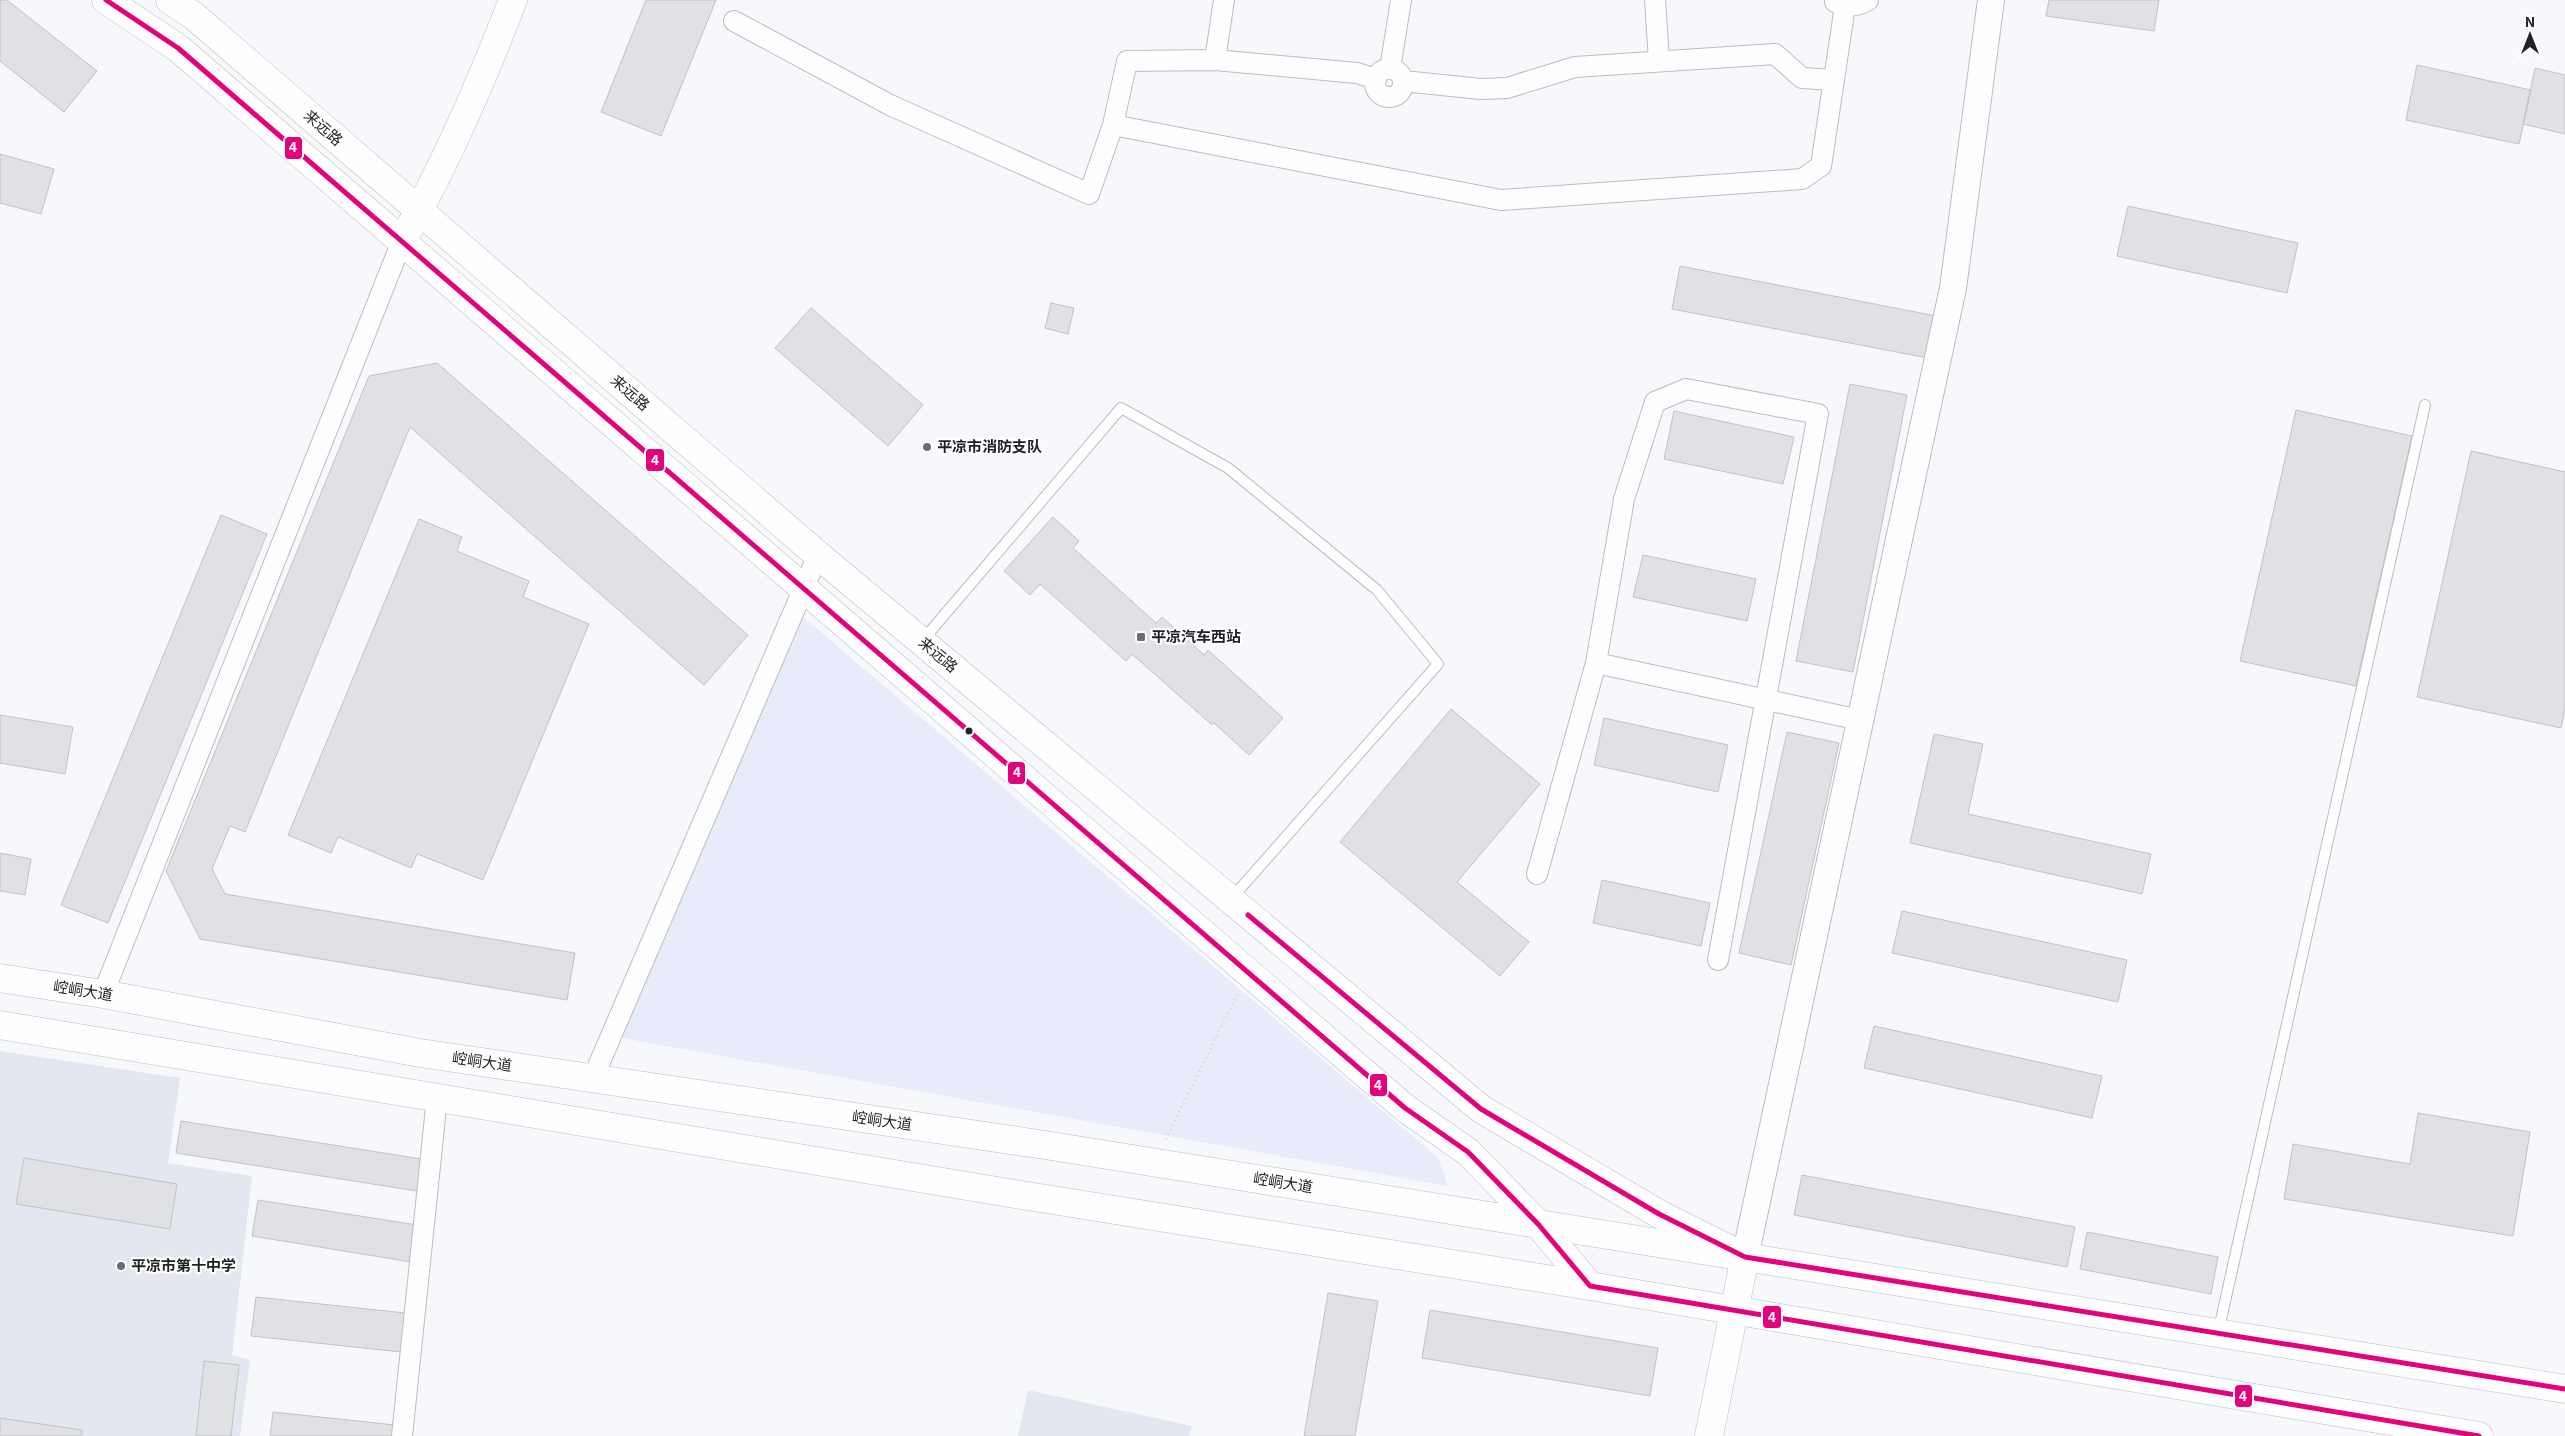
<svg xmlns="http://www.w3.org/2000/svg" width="2565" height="1436" viewBox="0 0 2565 1436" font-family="Georgia,'Noto Sans SC',serif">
  <rect width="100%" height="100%" fill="#f6f8fc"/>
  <path fill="#e4e7ef" d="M0,1051L180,1078L168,1163L252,1176L232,1355L250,1360L240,1436H0Z
    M1028,1390L1192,1426L1189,1436H1018Z"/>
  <path fill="#e7ebfa" d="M803,617L1438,1158L1448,1186L611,1036Z"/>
  <path fill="#dfe1e5" stroke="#c0c2c6" d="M0,0H7L97,71L64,112L0,61Z
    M646,0H716L661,136L601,112Z
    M2049,0H2159L2154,31L2046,16Z
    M2417,65L2531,90L2519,144L2406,120Z
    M2535,68L2565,75V134L2523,124Z
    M0,154L54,169L41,214L0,203Z
    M2128,206L2298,243L2287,293L2117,256Z
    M1680,266L1936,316L1928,358L1672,309Z
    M1051,303L1074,308L1068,334L1045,328Z
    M811,308L923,405L888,446L775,348Z
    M437,363L748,635L704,685L410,427L245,832L230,826L212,869L225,894L575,953L567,1000L200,939L166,871L369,376Z
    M1850,384L1907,395L1853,672L1796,661Z
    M2296,410L2412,436L2356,686L2240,661Z
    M1674,411L1794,437L1783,484L1664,459Z
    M2471,451L2565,472V709L2561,728L2417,697Z
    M221,515L267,534L108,923L61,905Z
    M1053,517L1079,541L1073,548L1156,623L1162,617L1204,655L1208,650L1283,718L1249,755L1214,723L1212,725L1132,654L1126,661L1040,584L1030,595L1004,571Z
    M419,519L462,537L457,551L529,581L523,597L589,624L483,880L417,854L411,868L338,837L331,853L288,835Z
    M1643,555L1756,579L1747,621L1633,597Z
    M1451,709L1540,784L1457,882L1529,942L1500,976L1340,842Z
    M0,715L73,727L65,774L0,763Z
    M1604,718L1728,745L1718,792L1594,765Z
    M1787,732L1839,743L1791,965L1739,953Z
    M1934,734L1983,744L1968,814L2151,854L2142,894L1910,843Z
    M0,853L31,859L25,895L0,891Z
    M1602,880L1710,903L1701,946L1593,923Z
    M1902,911L2127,960L2118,1002L1892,953Z
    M1874,1026L2102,1076L2092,1118L1864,1068Z
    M2418,1113L2530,1132L2513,1236L2284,1199L2293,1144L2410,1164Z
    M181,1121L428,1160L423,1192L176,1153Z
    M24,1158L177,1184L170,1229L16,1204Z
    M1802,1175L2075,1227L2067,1267L1794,1215Z
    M258,1200L417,1225L411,1262L252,1236Z
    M2087,1232L2218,1257L2211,1294L2080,1269Z
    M1328,1293L1378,1301L1355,1436H1304Z
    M256,1297L405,1313L401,1352L251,1336Z
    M1430,1310L1658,1348L1650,1396L1422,1358Z
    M204,1361L239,1365L231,1436H196Z
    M273,1412L395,1425L393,1436H270Z
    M0,1418L82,1430L81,1436H0Z"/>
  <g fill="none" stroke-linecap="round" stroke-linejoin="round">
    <defs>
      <path id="service" d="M922,641L1121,408L1228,468L1377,590L1438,664L1231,899
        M2218,1333L2425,405"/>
      <path id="minor" d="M1655,0L1659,61
        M1835,2C1846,7 1857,7 1868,0
        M734,21L890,105L1089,194L1113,125L1127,61L1215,60L1224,0
        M1215,60L1357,73L1376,79
        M1390,69L1401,0
        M1375 83a14 14 0 1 1 28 0a14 14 0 1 1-28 0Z
        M1403,81L1481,89L1507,88L1575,67L1775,54L1802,78L1834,80
        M1113,125L1501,200L1802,179L1821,166L1845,6
        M1596,663L1860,720
        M1537,874L1596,663L1624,499L1655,402L1686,389L1818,414L1718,960
        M103,994L402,241
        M593,1078L818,555
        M402,1436L437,1098"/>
      <path id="tertiary" d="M1745,1257L1953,288L1991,0"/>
      <path id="secondary" d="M402,241C446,164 481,83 513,0
        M0,978L103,994L420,1053L1045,1145L1745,1257L1709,1436
        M0,1025L1015,1194L1590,1286"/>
      <path id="primary" d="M106,0L178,48L1405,1108L1468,1152L1538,1224L1590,1286L2479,1436
        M170,0L194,16L818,555L1481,1109L1659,1214L1745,1257L2565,1389"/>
    </defs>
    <use href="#service" stroke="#bbbdc1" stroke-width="12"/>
    <use href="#minor" stroke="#bbbdc1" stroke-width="22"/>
    <use href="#tertiary" stroke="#bbbdc1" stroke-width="28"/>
    <use href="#secondary" stroke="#bbbdc1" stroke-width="29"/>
    <use href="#primary" stroke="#bbbdc1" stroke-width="29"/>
    <path stroke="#d4d5d7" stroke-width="3" stroke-dasharray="1 4" stroke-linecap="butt" d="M1166,1139L1237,995"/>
    <use href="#service" stroke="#fefeff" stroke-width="10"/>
    <use href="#minor" stroke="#fefeff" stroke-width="20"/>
    <use href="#tertiary" stroke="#fefeff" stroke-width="26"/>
    <use href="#secondary" stroke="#fefeff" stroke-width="28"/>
    <use href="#primary" stroke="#fefeff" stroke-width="28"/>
    <defs>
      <path id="bus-1" d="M106,0L178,48L1405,1108L1468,1152L1538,1224L1590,1286L2479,1436
        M1248,915L1481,1109L1659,1214L1745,1257L2565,1389"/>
    </defs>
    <use href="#bus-1" stroke="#fff" stroke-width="9"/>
    <use href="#bus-1" stroke="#e5007d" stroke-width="5"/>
  </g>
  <g fill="#6b6d72" stroke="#fff" stroke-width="2">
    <circle cx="927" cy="447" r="5"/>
    <rect x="1136" y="632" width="10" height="10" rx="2.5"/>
    <circle cx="121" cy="1266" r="5"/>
  </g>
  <circle fill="#202227" stroke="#fff" stroke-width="2" cx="969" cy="731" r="4.5"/>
  <g text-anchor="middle" stroke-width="4.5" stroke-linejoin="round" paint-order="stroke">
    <g font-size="15" fill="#202227" stroke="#fff">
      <text transform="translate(323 128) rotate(41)" y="5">来远路</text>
      <text transform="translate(630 393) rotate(41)" y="5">来远路</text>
      <text transform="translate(938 655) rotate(40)" y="5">来远路</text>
      <text transform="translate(83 991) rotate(9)" y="5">崆峒大道</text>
      <text transform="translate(482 1062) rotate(8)" y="5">崆峒大道</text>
      <text transform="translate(882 1121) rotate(8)" y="5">崆峒大道</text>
      <text transform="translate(1283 1183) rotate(9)" y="5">崆峒大道</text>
    </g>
    <g font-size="15" font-weight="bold" fill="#202227" stroke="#fff" text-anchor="start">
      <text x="937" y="452">平凉市消防支队</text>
      <text x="1151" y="642">平凉汽车西站</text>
      <text x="131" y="1271">平凉市第十中学</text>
    </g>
  </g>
  <g stroke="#fff" stroke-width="2">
    <rect x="284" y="136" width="19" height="24" rx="5" fill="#e5007d"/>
    <rect x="645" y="448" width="20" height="24" rx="5" fill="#e5007d"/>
    <rect x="1007" y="761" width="19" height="24" rx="5" fill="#e5007d"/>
    <rect x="1369" y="1073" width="19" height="24" rx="5" fill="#e5007d"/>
    <rect x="1762" y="1305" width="20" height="24" rx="5" fill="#e5007d"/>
    <rect x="2234" y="1384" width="19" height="24" rx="5" fill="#e5007d"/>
  </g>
  <g font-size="14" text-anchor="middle" font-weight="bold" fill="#fff">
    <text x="293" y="152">4</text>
    <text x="655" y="465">4</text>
    <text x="1017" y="777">4</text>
    <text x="1378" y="1090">4</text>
    <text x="1772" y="1322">4</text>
    <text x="2243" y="1401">4</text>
  </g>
  <g transform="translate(2530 35)" stroke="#ffffff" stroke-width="4" paint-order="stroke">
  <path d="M0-4L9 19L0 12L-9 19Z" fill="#202227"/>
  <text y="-8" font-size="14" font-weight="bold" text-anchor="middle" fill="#202227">N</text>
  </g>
</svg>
